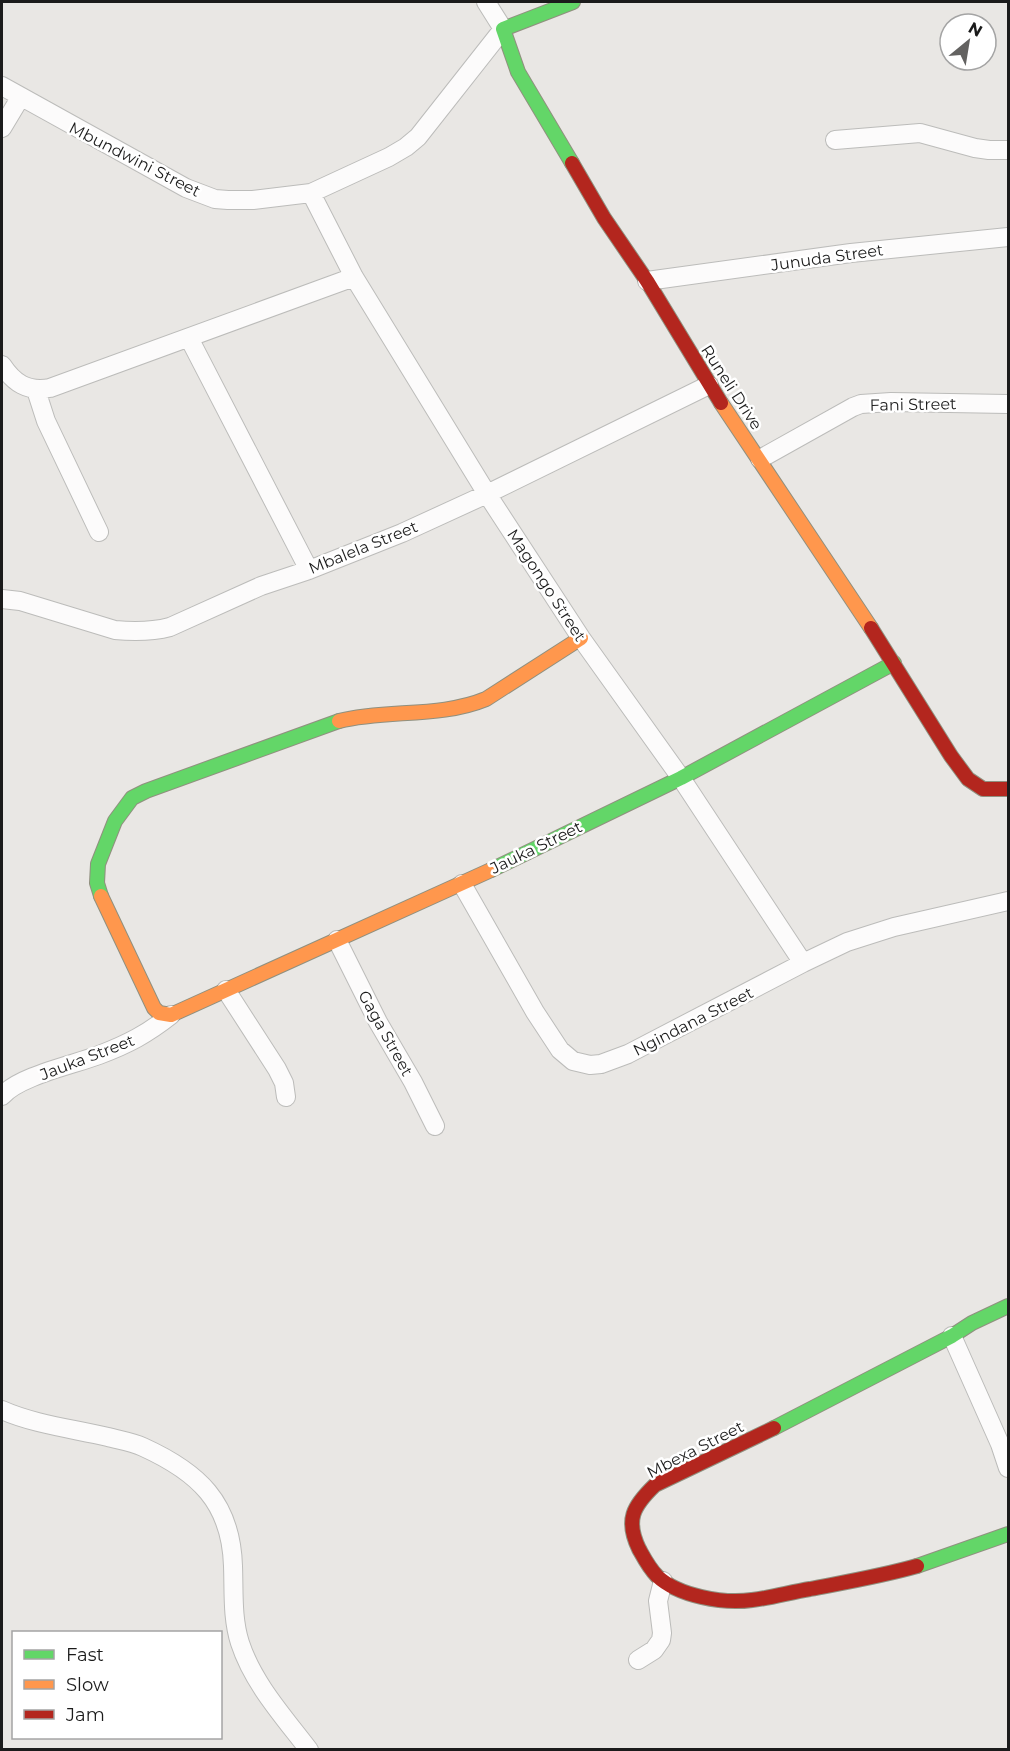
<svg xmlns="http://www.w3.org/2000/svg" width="1010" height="1751" viewBox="0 0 1010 1751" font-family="Montserrat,sans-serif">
  <rect width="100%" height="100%" fill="#e9e7e4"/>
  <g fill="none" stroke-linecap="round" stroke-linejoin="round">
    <defs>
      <path id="street" d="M2,86L186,188L215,199L228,200H253L311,193L389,157L406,147L418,137L503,29L486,2
        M2,128L20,98
        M835,140L920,133L975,148L989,150H1008
        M311,193L354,277L487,494L581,638L681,778L803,963
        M647,281L851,253L1008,237
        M189,338L309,570
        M2,365C14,383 27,392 50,388L354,277
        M36,390L46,421L99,532
        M760,459L853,407L861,404L891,402L1008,404
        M2,599L20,601L115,630C135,632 151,632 170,627L261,586L309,570L402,533L487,494L709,385
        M462,884L535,1012L560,1050L573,1061L590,1065L601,1064L628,1054L803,963L847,942L894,927L1008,901
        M337,940L378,1022L413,1082L435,1126
        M226,990L277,1069L284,1083L286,1097
        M2,1096C19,1076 73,1065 99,1055C128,1044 147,1034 171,1015
        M952,1336L1000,1444L1008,1468
        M2,1410C33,1424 74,1429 108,1437C119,1440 132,1442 143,1447C198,1472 231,1502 233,1566C234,1592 232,1618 240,1643C253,1683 283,1716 309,1750
        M638,1660L654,1650L661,1640L662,1633L658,1601L663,1581"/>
      <path id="fast" d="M572,163L518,72L503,29L573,2
        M491,870L681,778L894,663
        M101,896L97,883L98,864L115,821L132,798L146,791L339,721
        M774,1428L952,1336L972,1323L1008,1306
        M917,1566L1008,1534"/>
      <path id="slow" d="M721,403L871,628
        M339,721C387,709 440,718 486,699L581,638
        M101,896L154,1008L159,1013L171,1015L491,870"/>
      <path id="jam" d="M572,163L604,218L647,281L721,403
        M871,628L951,756L968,779L983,789H1008
        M774,1428L655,1485C633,1506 625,1520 639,1549C644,1558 649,1568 657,1576C678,1596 723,1604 752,1600C771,1598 791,1592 810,1589C846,1582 882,1576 917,1566"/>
    </defs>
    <use href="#street" stroke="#bcbcba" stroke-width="20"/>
    <use href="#fast" stroke="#90907f" stroke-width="16"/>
    <use href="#slow" stroke="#90907f" stroke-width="16"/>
    <use href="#jam" stroke="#90907f" stroke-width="16"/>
    <use href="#street" stroke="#fcfbfb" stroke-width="18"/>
    <use href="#fast" stroke="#63d668" stroke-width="14"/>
    <use href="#slow" stroke="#ff974d" stroke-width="14"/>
    <use href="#jam" stroke="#b3261e" stroke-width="14"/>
  </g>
  <g text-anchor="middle" stroke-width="5" stroke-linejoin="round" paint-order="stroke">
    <g font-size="16" fill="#1b1b1b" stroke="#fff">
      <text transform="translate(135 159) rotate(27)" y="6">Mbundwini Street</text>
      <text transform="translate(827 257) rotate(-8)" y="6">Junuda Street</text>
      <text transform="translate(732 387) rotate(57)" y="6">Runeli Drive</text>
      <text transform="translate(913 404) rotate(-1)" y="6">Fani Street</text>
      <text transform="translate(363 547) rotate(-22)" y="6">Mbalela Street</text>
      <text transform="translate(547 585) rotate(57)" y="6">Magongo Street</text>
      <text transform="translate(536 847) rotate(-26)" y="6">Jauka Street</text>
      <text transform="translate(693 1021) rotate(-27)" y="6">Ngindana Street</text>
      <text transform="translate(386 1033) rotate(61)" y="6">Gaga Street</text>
      <text transform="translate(87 1057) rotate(-21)" y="6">Jauka Street</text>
      <text transform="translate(695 1449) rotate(-27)" y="6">Mbexa Street</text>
    </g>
  </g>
  <rect width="1010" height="1751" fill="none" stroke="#1b1b1b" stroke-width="6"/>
  <rect x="12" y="1631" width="210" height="108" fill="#ffffff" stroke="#a4a4a4" stroke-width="1.5"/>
  <rect x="24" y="1650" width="30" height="9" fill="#63d668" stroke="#a4a4a4" stroke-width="1.5"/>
  <text x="66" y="1661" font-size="18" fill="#1b1b1b">Fast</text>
  <rect x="24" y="1680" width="30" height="9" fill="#ff974d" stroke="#a4a4a4" stroke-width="1.5"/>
  <text x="66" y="1691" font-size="18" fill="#1b1b1b">Slow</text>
  <rect x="24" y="1710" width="30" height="9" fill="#b3261e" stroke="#a4a4a4" stroke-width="1.5"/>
  <text x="66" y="1721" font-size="18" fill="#1b1b1b">Jam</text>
  <g transform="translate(968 42) rotate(30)"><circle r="28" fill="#ffffff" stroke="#a4a4a4" stroke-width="1.5"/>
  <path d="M0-4.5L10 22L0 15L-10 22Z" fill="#636261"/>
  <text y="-9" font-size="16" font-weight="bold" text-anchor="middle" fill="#1b1b1b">N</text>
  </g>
</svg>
